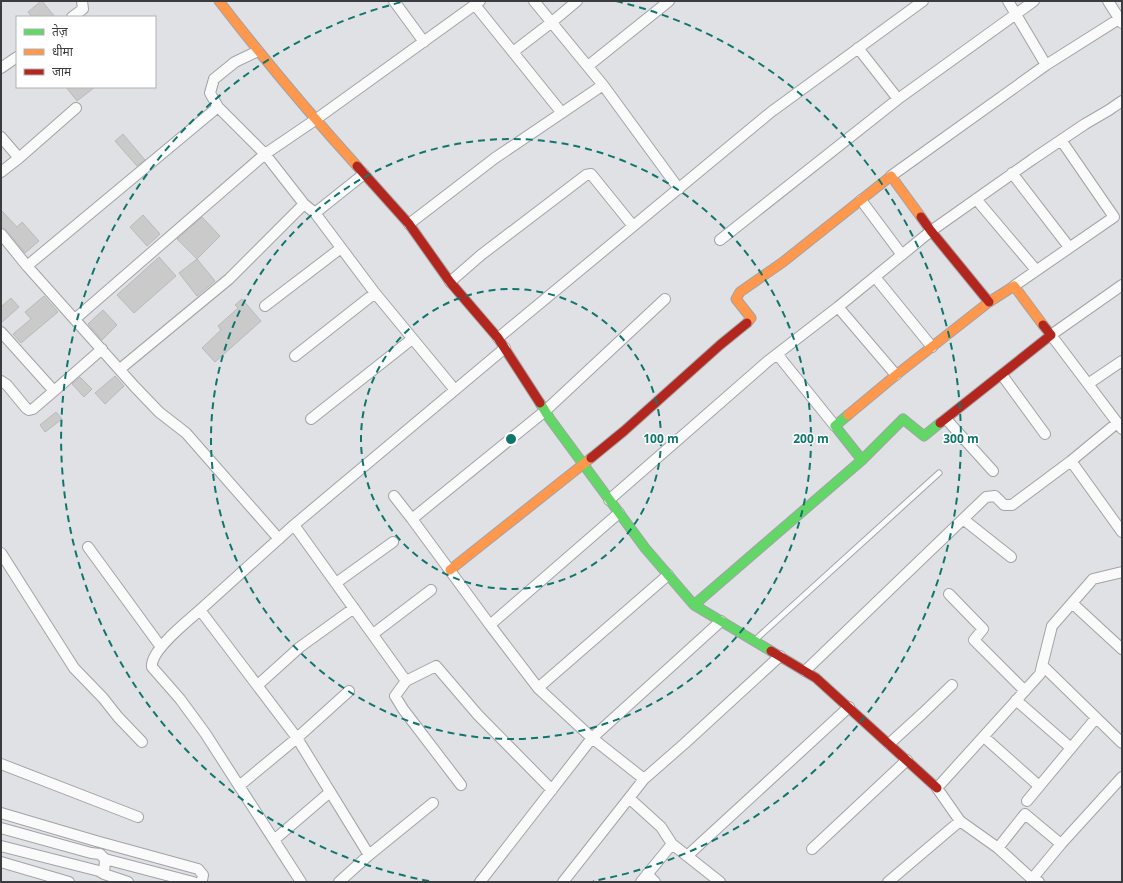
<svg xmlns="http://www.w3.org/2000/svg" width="1123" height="883" viewBox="0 0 1123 883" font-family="'Open Sans','Noto Sans Devanagari',sans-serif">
  <rect width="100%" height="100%" fill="#dfe1e5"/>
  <path fill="#cbcacb" stroke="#b9b9ba" d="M41,1H42L55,17H32L28,12Z
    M66,87H95L77,101Z
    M123,134L145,160L137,166L115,141Z
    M1,210L17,227L22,222L39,241L25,253L6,230L1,228Z
    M143,215L160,234L147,246L130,227Z
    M202,217L220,236L197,259L177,239Z
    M159,257L176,276L134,313L117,295Z
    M197,259L215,281L197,296L179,273Z
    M44,296L58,312L21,343L13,334L31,319L25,312Z
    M11,298L19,307L1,323V307Z
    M242,299L261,321L215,362L202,348L221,330L218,326L238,308L235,305Z
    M103,310L117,325L102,340L88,324Z
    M115,376L124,386L105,404L95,393Z
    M80,377L92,389L84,397L72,384Z
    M56,412L62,419L45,432L40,425Z"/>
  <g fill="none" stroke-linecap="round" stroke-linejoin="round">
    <defs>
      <path id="lane" d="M755,640L939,473"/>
      <path id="street" d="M394,1L424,42
        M534,1L603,85
        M1108,1L1122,23
        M475,5L562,113
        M72,17L83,9L82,1
        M858,48L898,99L1034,1
        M258,51L235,62L214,79L210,93L218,107L265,154L304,204
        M513,52L552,22L577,1
        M1046,65L1122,17
        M588,66L669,1
        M1,68L17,57
        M1,137L19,158L1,172
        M19,158L76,108
        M1012,173L1069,247
        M891,176L1046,65L1008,1
        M976,199L1036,270
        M861,200L902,255
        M315,213L375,293L455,390
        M409,224L495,158L603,85L679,189
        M1,234L27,266L135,387L159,412L186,433L279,539
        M720,240L898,99
        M27,266L218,107
        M875,277L932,347
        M450,282L481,255L586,175L591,174L633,226
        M1122,285L1051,335L1122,429
        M1014,286L1114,217L1061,140
        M265,306L341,248
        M838,307L896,375
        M75,319L265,154L315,120L480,1
        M1,332L54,391L102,349
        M498,338L771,112L923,1
        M777,354L835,426
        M295,356L375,293
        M120,369L229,279L304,204L315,213L364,174
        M1002,375L1045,434
        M1,381L7,385L26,408L29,410L33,409L54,391
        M1088,384L1122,361
        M311,419L412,339
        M946,419L993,471
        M1071,461L1122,532
        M394,496L412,519
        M609,500L768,361L838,307L931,231L1033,159L1085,124L1109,110L1122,101
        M619,513L490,625L412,519L545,411L665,299
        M963,519L1011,557
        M294,525L200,610L297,738L349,691
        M88,547L161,647
        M1,553L74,668L103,698L118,717L142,742
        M336,583L393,542
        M949,594L983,629L974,640L1025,691
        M1072,603L1122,649
        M200,610C188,621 150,650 152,667L180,699L205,733L301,882
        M490,625L538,688L668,575
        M373,634L431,590
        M1042,665L1122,743
        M805,671L986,497L995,496L1004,505H1012L1071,461L1117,423
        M406,681L294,525L505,348
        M258,686L259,684L300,647L354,608
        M538,688L592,738L721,621
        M1016,700L1071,748
        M984,737L1039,786
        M889,744L923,713L952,685
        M1,764L138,817
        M461,785L403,709L395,696L406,681L436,666L478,715L552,790
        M239,786L297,738L369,855
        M629,798L661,827L672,844
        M1027,801L1096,718
        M1,813L96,841L198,869L203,875L202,880L200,882
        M960,821L998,848L1032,879L1039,882
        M1,828L91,853L100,854L105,859L104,874L99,871L1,846
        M274,840L330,792
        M998,848L1025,814L1061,844
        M812,849L907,760
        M687,856L849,707
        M105,859L193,882
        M1,862L69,882
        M104,874L128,882
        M647,874L655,882
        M1032,879L1061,844L1122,777
        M339,882L369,855L433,803
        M480,882L592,738L644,779
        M563,882L644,779L684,744L780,656
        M641,882L672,844L720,882
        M888,882L960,821L937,788L1040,674L1052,626L1093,579L1122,572"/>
      <path id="fast" d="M540,403L550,419L645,548L694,605L771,651
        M848,415L835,426L862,460
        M694,605L862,460L903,419L924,436L940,423"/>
      <path id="slow" d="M219,1C263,58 309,113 357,166
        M747,323L751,318L736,299L740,292L783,262L891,176L921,217
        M848,415L896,375L989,302L1014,286L1043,325
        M450,570L591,458"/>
      <path id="jam" d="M357,166L409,224L450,282L498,338L540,403
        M921,217L931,231L989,302
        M940,423L1051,335L1043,325
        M591,458L624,431L720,345L747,323
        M771,651L816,678L937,788"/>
    </defs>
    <use href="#lane" stroke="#a1a3a6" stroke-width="7"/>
    <use href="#street" stroke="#a1a3a6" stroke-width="12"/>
    <use href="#fast" stroke="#a1a3a6" stroke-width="11"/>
    <use href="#slow" stroke="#a1a3a6" stroke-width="11"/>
    <use href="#jam" stroke="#a1a3a6" stroke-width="11"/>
    <use href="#lane" stroke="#fafafb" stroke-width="5"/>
    <use href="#street" stroke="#fafafb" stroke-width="10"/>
    <use href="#fast" stroke="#63d668" stroke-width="9"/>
    <use href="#slow" stroke="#ff974d" stroke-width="9"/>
    <use href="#jam" stroke="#b3261e" stroke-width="9"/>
  </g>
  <g fill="none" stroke="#0f766e" stroke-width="2" stroke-dasharray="7 5">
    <circle cx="511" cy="439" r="150"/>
    <circle cx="511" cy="439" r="300"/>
    <path d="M429 881A450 450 0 0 1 406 1M616 1A450 450 0 0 1 593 881"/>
  </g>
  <circle cx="511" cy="439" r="6" fill="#0f766e" stroke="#fff" stroke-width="2"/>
  <g font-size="12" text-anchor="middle" font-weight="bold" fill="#0f766e" stroke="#fff" stroke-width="3" stroke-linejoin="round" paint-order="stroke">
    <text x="661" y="443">100 m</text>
    <text x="811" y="443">200 m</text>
    <text x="961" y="443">300 m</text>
  </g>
  <rect width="1123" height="883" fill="none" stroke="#3a3c3f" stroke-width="4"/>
  <rect x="16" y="16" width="140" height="72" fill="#ffffff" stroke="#b0b1b2"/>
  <rect x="24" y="29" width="20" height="6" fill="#63d668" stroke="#b0b1b2"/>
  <text x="52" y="36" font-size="12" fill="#3a3c3f">तेज़</text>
  <rect x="24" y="49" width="20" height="6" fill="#ff974d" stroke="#b0b1b2"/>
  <text x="52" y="56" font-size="12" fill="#3a3c3f">धीमा</text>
  <rect x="24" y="69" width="20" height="6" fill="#b3261e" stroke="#b0b1b2"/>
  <text x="52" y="76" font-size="12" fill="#3a3c3f">जाम</text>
</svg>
